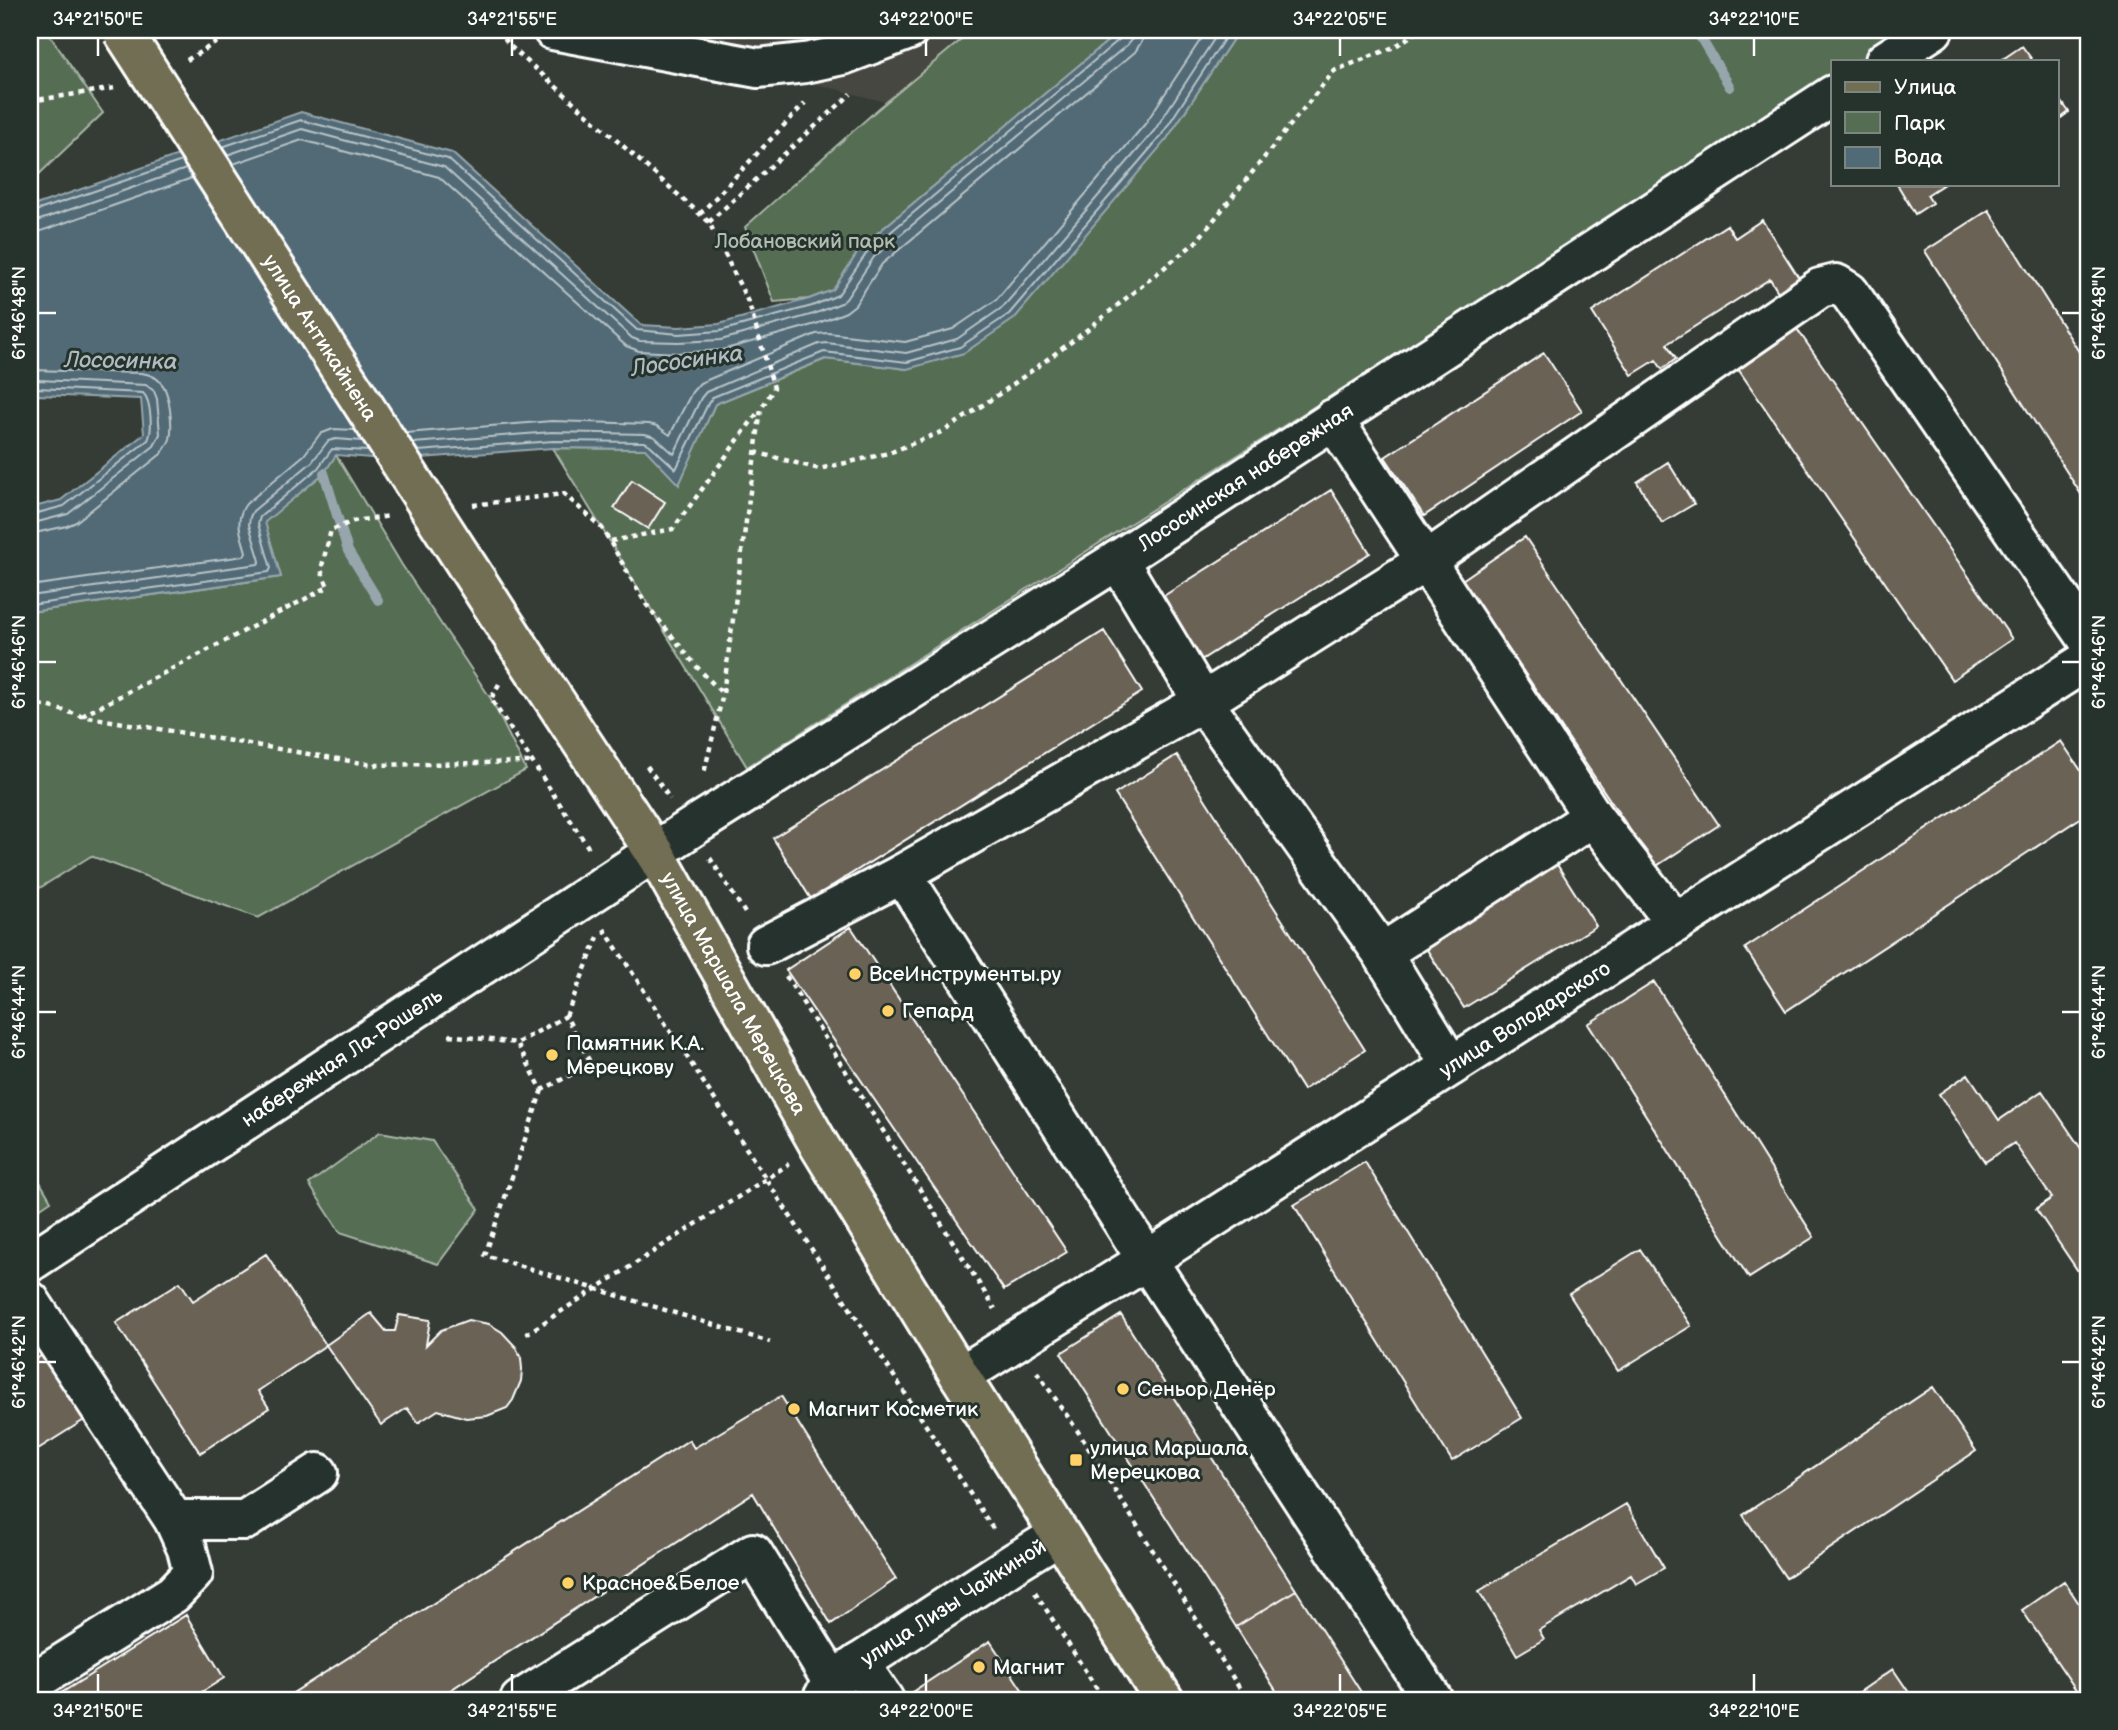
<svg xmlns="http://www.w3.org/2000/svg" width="2118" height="1730" viewBox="0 0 2118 1730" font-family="'Balsamiq Sans',sans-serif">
  <rect width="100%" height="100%" fill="#343c35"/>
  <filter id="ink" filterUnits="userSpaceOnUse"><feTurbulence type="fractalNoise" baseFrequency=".0143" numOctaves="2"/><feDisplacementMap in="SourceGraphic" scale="14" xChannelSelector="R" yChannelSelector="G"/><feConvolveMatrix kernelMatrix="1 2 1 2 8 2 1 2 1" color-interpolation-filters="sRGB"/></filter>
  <g filter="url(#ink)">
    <path fill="#44473f" d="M607,30H975L889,103Z"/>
    <path fill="#556d53" stroke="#aab6a9" stroke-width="2" d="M30,30H46L103,113L30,183Z
      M687,30H806L783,39Z
      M973,30H1121L862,246L833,290L809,299L774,302L745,227L878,109Z
      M1239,30H1907L1857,61H1833V77L747,767L553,448L645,449L705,426L715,404L826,359L907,369L1166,140Z
      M336,455L402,565L491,699L526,770L258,918L91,856L30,894V612L281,577L264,522L324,473Z
      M380,1132L432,1141L479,1209L438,1264L340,1232L309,1184Z
      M30,1165L51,1201L30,1215Z"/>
    <path fill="#516b76" stroke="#97a6ad" stroke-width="2" d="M1121,30H1239L1166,140L1014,319L964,353L907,369L825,359L715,404L679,485L645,449L553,448L394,460L336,455L324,473L265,522L281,577L30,612V508L61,500L144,434L141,399L37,395L30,398V207L301,112L452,153L641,325L679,327L719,324L809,299L833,290L862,246Z"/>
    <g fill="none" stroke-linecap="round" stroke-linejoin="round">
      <path stroke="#b9c4c8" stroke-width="2" d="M222,147L301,120L448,159L637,330L679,334L720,331L812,306L838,295L868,251L1121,38L1124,30
        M227,155L302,129L444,167L632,338L640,341L678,342L721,340L814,314L841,303L846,299L874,257L1127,45L1132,39L1133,30
        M233,164L302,140L439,177L626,346L639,351L677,353L722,350L816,324L846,312L855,305L882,264L1135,52L1142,41L1144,30
        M30,213L182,161
        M30,222L37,221L186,169
        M30,232L41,231L192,178
        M30,370L141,373C149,374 156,376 161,383C170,392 173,427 170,439C168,445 165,449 161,454L76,522L67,526L30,534
        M30,381L38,380L146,385L154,391L157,399L160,434L154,446L68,514L30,524
        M30,390L37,388L143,393C151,400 153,430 148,440L64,506L30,515
        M406,433L552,421L649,424L657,426L670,435L692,392L700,383L816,334L828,333L905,342L953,329L996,300L1145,124L1207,30
        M413,443L552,432L645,434L655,437L674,454L701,398L706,392L819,344L827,343L906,353L957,339L1003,307L1154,131L1220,30
        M418,451L553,441L645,442L650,445L676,469L709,402L713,397L824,352L907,362L960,347L1009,314L1161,136L1230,30
        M30,586L244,556L246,552C241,534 234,520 246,504L304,455L320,434L333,429L355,430
        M30,596L258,564L260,561L249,525L250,517L253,511L312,462L328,441L336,439L362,441
        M30,605L269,572L271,568L258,524L260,517L318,468L332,449L368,451"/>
      <path stroke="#97a6ad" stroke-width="10" d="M1696,30L1730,87
        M324,473L348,551L378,600"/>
    </g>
    <path fill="#6b6255" stroke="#fff" stroke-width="2" d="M2022,46L2033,61H2000Z
      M2057,95L2069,112L2057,121Z
      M1897,184H1944L1927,195L1932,203L1915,214Z
      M1989,210L2088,366V505L1925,251Z
      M1762,220L1799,278L1778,292L1770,279L1667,344L1676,359L1662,369L1656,360L1632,375L1592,312L1727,225L1735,238Z
      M1795,326L2012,639L1952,680L1736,366Z
      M1544,353L1582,411L1424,516L1385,457Z
      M1668,462L1694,504L1662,523L1637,482Z
      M632,480L665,502L648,529L614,508Z
      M1331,490L1370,553L1201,660L1162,597Z
      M1525,537L1719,825L1655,867L1462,580Z
      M1104,631L1142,692L811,899L773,838Z
      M2061,741L2088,781V813L1786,1011L1745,948Z
      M1177,755L1365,1050L1303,1090L1115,794Z
      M1556,863L1596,926L1464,1008L1424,945Z
      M851,927L1067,1252L1004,1290L786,970Z
      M1654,982L1814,1237L1749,1278L1588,1024Z
      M1968,1074L1999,1120L2042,1091L2088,1159V1268L2080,1274L2036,1209L2052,1198L2014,1143L1985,1162L1939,1094Z
      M1365,1162L1522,1418L1452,1461L1294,1205Z
      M1640,1249L1691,1326L1618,1371L1569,1294Z
      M266,1254L326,1345L258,1391L269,1408L200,1453L116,1323L180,1282L193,1301Z
      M371,1313L386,1331H395L399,1315L430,1320L426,1345L441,1330L468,1320L489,1324L502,1332L516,1347L521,1358L522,1369L521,1381L513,1400L507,1408L487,1416L466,1418L438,1410L418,1423L407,1408L381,1425L326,1345Z
      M1121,1315L1296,1590L1236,1627L1061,1353Z
      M47,1352L89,1417L30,1454V1363Z
      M1933,1387L1976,1451L1786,1578L1743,1515Z
      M781,1396L896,1579L831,1624L753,1493L435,1700H282L689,1440L694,1448Z
      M1626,1504L1664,1568L1636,1584L1631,1575L1539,1630L1544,1639L1517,1655L1479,1591Z
      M2064,1581L2088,1617V1700H2083L2022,1610Z
      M1296,1590L1366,1700H1282L1236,1627Z
      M186,1615L224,1678L189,1700H50Z
      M990,1641L1029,1700H917L912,1692Z
      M1893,1669L1914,1700H1848Z"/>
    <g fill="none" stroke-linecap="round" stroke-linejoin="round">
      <defs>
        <g id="minor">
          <path d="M553,30L758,68L805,63L843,55L909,30"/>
          <path d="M1885,61L1933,30"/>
          <path d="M1333,419L1593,817L1664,908L1674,923"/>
          <path d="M1118,560L1203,702L1382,953L1451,1066"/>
          <path d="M902,874L1203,702L1426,561L1820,288L1836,284L1849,292L2088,639"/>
          <path d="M766,945L902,874L1147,1260L1433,1700"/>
          <path d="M1382,953L1593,817"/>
          <path id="s1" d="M30,1262L691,828L1118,560L1833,95"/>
          <path d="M30,1301L174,1520L187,1549L193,1573L173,1594L30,1684"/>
          <path id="s2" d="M960,1376L1147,1260L2088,660"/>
          <path d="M174,1520H245L318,1473"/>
          <path d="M859,1663L884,1700"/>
          <path d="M520,1700L753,1553L832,1681"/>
          <path id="s3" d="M822,1700L832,1681L1015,1562L1059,1535"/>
        </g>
        <g id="major">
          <path id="s4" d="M518,645L655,853L819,1145L960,1376L1164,1700"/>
        </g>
      </defs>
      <use href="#minor" stroke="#fff" stroke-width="44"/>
      <use href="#major" stroke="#fff" stroke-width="44"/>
      <path stroke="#fff" stroke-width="4.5" stroke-dasharray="5 5" stroke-linecap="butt" d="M499,30L510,46L709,222L749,304L774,388L761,409L723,694L704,773
        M187,60L237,30
        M30,101L115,88
        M700,214L805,103
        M709,222L851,94
        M755,452L819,469L889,453L946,430L1005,390L1078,337L1196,242L1334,71L1394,47L1420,30
        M473,505L564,494L602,528L646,604L697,667L722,693
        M611,541L673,529L759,411
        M499,684L491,699L590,850
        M30,705L47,706L82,716L374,765L530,762
        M82,716L328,587L321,570L331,530L354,521L391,516
        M647,766L670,799
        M710,858L745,913
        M604,929L995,1532
        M786,976L995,1309
        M566,1016L598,937
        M449,1035L517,1043L566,1016L591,1064L542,1090L517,1043
        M542,1090L485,1255L770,1342
        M526,1334L789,1164
        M1037,1372L1077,1430L1247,1700
        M1035,1592L1104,1700"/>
      <use href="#minor" stroke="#26332d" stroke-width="38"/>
      <use href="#major" stroke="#726e52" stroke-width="38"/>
      <defs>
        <g id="major-bridge">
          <path id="s5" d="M122,30L518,645"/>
        </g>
      </defs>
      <use href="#major-bridge" stroke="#fff" stroke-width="44" stroke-linecap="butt"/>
      <use href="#major-bridge" stroke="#726e52" stroke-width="38"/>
    </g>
  </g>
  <path fill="none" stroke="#fff" stroke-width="2.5" d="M98,38V56M512,38V56M926,38V56M1340,38V56M1754,38V56M38,313H56M2062,313H2080M38,662H56M2062,662H2080M38,1012H56M2062,1012H2080M38,1362H56M2062,1362H2080M98,1674V1692M512,1674V1692M926,1674V1692M1340,1674V1692M1754,1674V1692"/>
  <g fill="#ffd166" stroke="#26332d" stroke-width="2.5">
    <circle cx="855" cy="974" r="7"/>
    <circle cx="888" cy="1011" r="7"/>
    <circle cx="552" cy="1055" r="7"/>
    <circle cx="1123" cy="1389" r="7"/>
    <circle cx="794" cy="1409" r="7"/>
    <rect x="1069" y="1453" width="14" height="14" rx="3.5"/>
    <circle cx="568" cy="1583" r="7"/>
    <circle cx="979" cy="1667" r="7"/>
  </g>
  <g text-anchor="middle" stroke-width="6" stroke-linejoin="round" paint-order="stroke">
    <g font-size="21" fill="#b2bdb2" stroke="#26332d">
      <text x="805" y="248">Лобановский парк</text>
    </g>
    <g font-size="21" fill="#fff" stroke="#26332d">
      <text dy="7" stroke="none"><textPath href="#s5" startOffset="366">улица Антикайнена</textPath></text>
      <text dy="7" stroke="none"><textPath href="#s1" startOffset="1447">Лососинская набережная</textPath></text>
      <text dy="7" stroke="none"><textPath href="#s4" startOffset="410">улица Маршала Мерецкова</textPath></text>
      <text dy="7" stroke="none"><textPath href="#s2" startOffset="668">улица Володарского</textPath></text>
      <text dy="7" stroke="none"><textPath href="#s1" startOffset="373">набережная Ла-Рошель</textPath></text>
      <text dy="7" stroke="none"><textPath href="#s3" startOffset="166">улица Лизы Чайкиной</textPath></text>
    </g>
    <g font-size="21" fill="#fff" stroke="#26332d" text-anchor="start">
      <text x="869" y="981">ВсеИнструменты.ру</text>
      <text x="902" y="1018">Гепард</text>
      <text x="566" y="1050">Памятник К.А.<tspan x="566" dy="24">Мерецкову</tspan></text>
      <text x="1137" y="1396">Сеньор Денёр</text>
      <text x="808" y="1416">Магнит Косметик</text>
      <text x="1090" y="1455">улица Маршала<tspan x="1090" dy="24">Мерецкова</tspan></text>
      <text x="582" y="1590">Красное&amp;Белое</text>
      <text x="993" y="1674">Магнит</text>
    </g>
    <g font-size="23" font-style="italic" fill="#b1bcc1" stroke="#26332d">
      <text transform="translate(121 360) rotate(1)" y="8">Лососинка</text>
      <text transform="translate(687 360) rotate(-8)" y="8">Лососинка</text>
    </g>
  </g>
  <rect width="2118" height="1730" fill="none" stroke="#26332d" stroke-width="77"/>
  <rect x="1831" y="60" width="228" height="126" fill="#26332d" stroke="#7d8581" stroke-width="2"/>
  <rect x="1845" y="82" width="35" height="10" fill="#726e52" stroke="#7d8581" stroke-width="2"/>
  <text x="1894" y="94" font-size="21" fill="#ffffff">Улица</text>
  <rect x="1845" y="112" width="35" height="21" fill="#556d53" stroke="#7d8581" stroke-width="2"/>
  <text x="1894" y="130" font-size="21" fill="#ffffff">Парк</text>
  <rect x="1845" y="147" width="35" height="21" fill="#516b76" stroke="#7d8581" stroke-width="2"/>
  <text x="1894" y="164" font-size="21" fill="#ffffff">Вода</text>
  <rect x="38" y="38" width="2042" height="1654" fill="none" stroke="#fff" stroke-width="2.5"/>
  <g font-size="18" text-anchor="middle" fill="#fff">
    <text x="98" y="25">34°21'50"E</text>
    <text x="512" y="25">34°21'55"E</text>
    <text x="926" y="25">34°22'00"E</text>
    <text x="1340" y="25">34°22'05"E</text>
    <text x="1754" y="25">34°22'10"E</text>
    <text transform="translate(19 313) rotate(-90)" y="6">61°46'48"N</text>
    <text transform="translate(2099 313) rotate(-90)" y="6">61°46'48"N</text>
    <text transform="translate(19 662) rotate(-90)" y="6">61°46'46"N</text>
    <text transform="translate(2099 662) rotate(-90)" y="6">61°46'46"N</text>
    <text transform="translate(19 1012) rotate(-90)" y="6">61°46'44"N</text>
    <text transform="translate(2099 1012) rotate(-90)" y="6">61°46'44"N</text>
    <text transform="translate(19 1362) rotate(-90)" y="6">61°46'42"N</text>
    <text transform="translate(2099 1362) rotate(-90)" y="6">61°46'42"N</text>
    <text x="98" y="1717">34°21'50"E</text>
    <text x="512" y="1717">34°21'55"E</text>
    <text x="926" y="1717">34°22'00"E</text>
    <text x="1340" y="1717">34°22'05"E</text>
    <text x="1754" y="1717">34°22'10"E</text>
  </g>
</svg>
